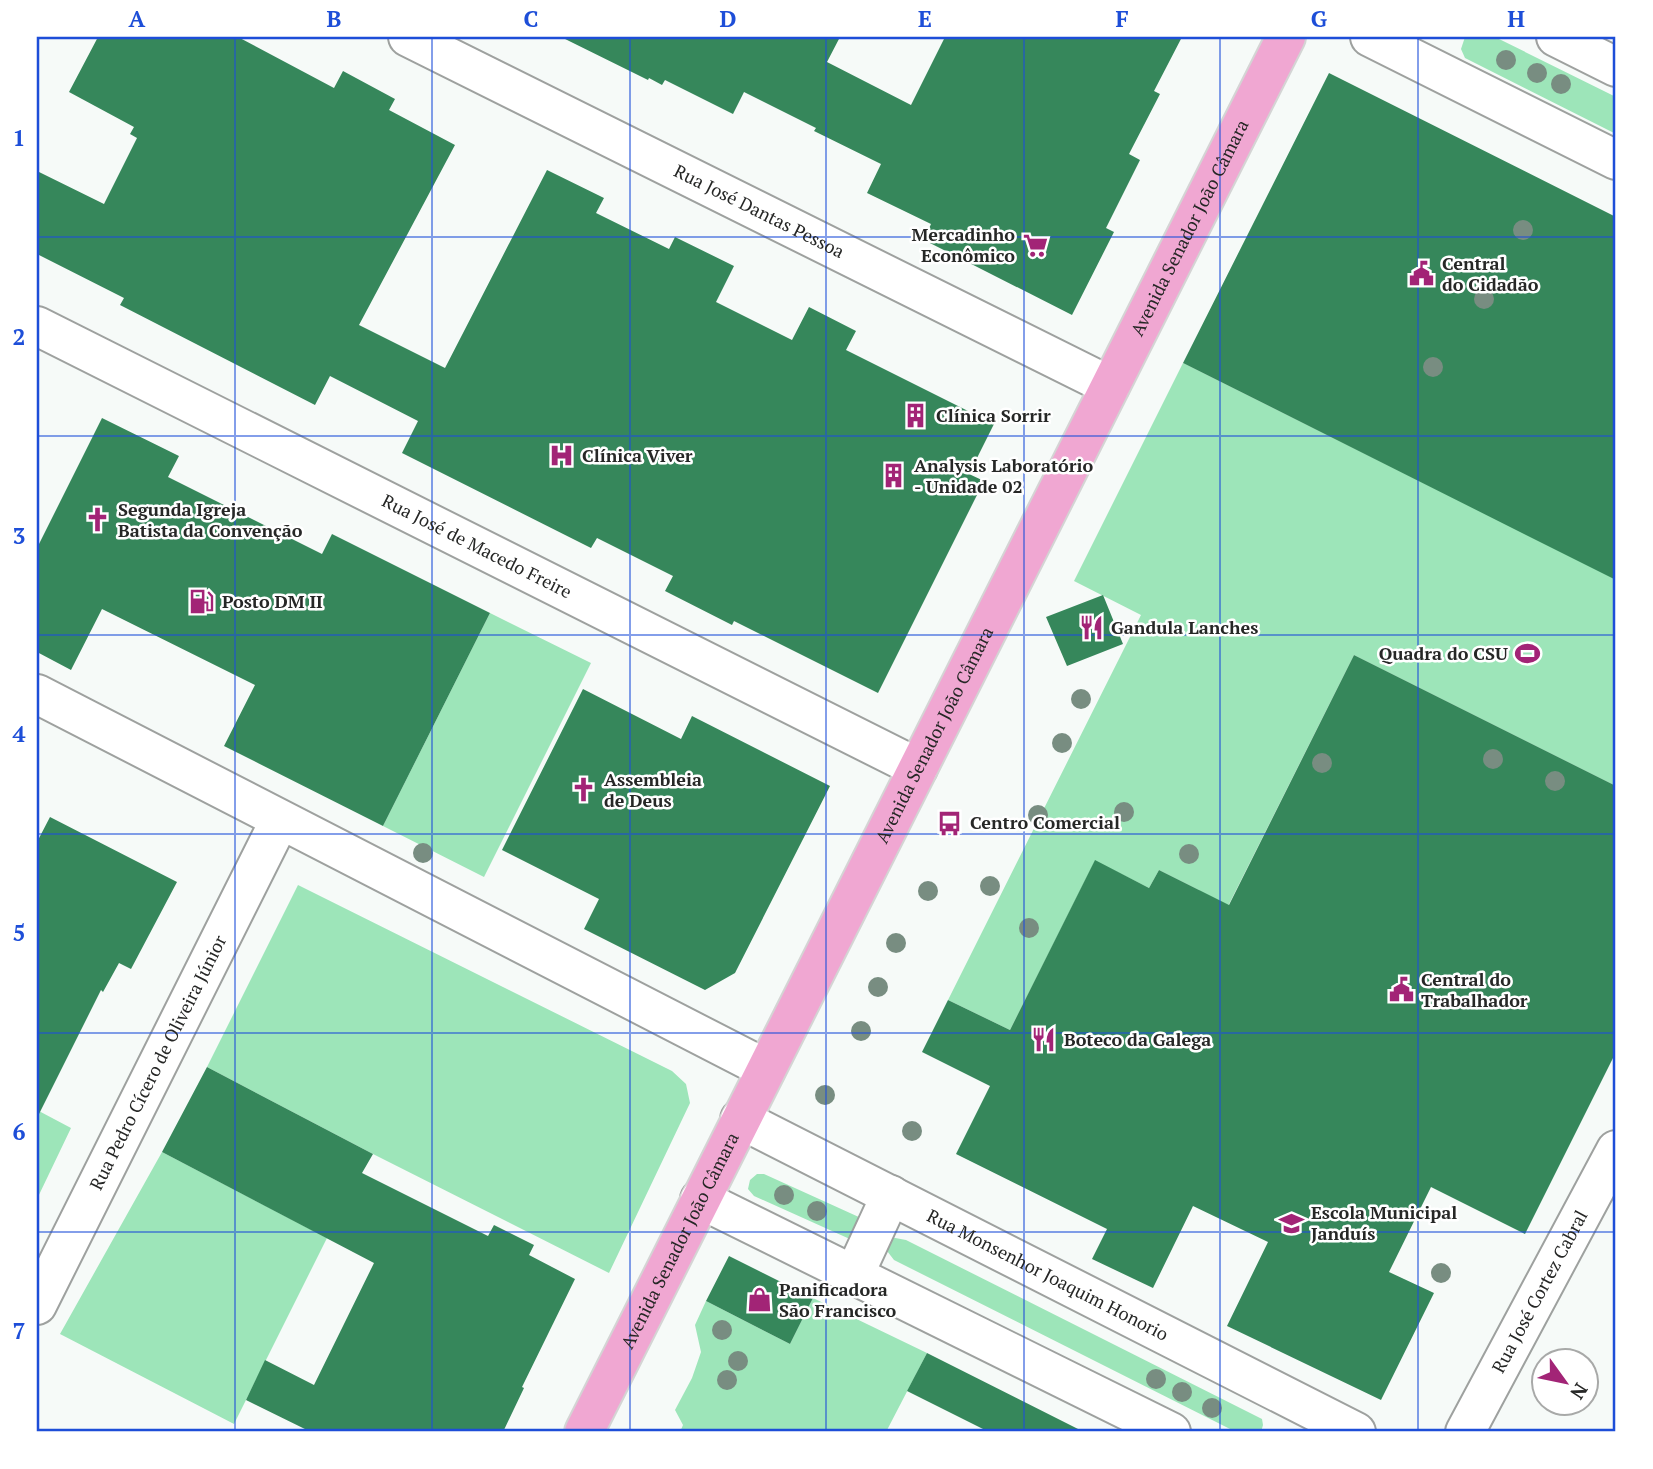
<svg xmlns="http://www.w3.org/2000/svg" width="1653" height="1469" viewBox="0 0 1653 1469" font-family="'PT Serif',serif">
  <rect width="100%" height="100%" fill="#f6faf8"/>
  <path fill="#9de5b9" d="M1465,37H1495L1616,97V134L1465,58L1461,49Z
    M1183,363L1616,579V786L1354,655L1216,930L1199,890L1159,870L1149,888L1095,861L1010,1030L948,1000L1141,615L1074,581Z
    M490,613L591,663L484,877L383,826Z
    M298,885L672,1071L686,1084L690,1103L609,1273L373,1154L207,1067Z
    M37,1110L71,1128L37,1199Z
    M162,1152L327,1238L234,1424L60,1334Z
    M757,1174H764L861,1218L852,1240L754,1196L748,1189L750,1180Z
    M890,1237L906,1240L1262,1419L1263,1425L1261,1432H1236L894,1260L884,1247Z
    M813,1298L927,1353L886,1432H680L683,1425L675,1410L692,1378L701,1352L695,1325L706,1301L790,1344Z"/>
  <path fill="#36875b" d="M98,37H238L334,88L343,71L395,99L389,110L455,145L359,325L445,368L547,170L604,198L596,213L669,249L675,237L734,266L716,302L792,340L809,307L856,331L846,350L994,424L969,474L984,481L878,693L734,621L732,625L665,591L673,576L597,538L591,548L402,453L418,421L330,376L315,405L120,305L124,298L37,254V171L104,204L137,138L130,134L134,127L69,92Z
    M561,37H840L827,62L911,105L945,37H1182L1154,91L1160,94L1129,154L1140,160L1106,228L1114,232L1072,315L924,240L931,224L867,193L881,164L814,131L816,128L744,92L733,114L665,80L662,85L649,78L648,80Z
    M1329,73L1616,217V580L1183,363Z
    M102,418L179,456L168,477L322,554L332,534L490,613L383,826L224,746L255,685L102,609L71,670L37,652V548Z
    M1103,595L1123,644L1067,666L1046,617Z
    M1354,655L1616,786V1052L1525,1234L1431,1187L1389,1272L1434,1293L1381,1400L1227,1326L1268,1242L1193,1206L1153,1288L1092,1259L1107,1229L956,1154L990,1086L922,1052L948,1000L1010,1030L1095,860L1149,888L1159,870L1229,905Z
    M583,689L681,739L692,716L830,786L735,973L705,990L584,929L599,899L502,850Z
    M50,817L177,882L131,969L119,963L103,992L101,990L37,1118V842Z
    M207,1067L373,1154L362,1173L488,1236L494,1225L534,1245L529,1255L575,1279L522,1387L524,1388L503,1432H311L246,1400L265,1360L314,1385L374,1263L162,1152Z
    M729,1256L813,1298L790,1344L706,1301Z
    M927,1353L1084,1432H989L907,1391Z"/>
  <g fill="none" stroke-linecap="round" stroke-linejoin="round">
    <defs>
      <g id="minor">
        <path id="s1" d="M408,37L1110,386"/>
        <path d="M1370,37L1616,160"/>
        <path d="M1556,37L1616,67"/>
        <path id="s2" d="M37,326L918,768"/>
        <path d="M37,694L766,1069"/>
        <path id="s3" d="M740,1119L1356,1432"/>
        <path d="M700,1199L1171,1432"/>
        <path d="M854,1275L891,1195"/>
        <path id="s4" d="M37,1305L280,820"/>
        <path id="s5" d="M1465,1432L1616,1150"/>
      </g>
      <g id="major">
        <path id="s6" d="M584,1432L1286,37"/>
      </g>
    </defs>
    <use href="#minor" stroke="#9ea19f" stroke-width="42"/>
    <use href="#major" stroke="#d4d4d4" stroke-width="42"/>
    <use href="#minor" stroke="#fff" stroke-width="38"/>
    <use href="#major" stroke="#f0a7d2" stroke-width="38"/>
  </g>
  <g fill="#788d81">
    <circle cx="1506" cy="60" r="10"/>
    <circle cx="1537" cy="73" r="10"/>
    <circle cx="1561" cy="84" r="10"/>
    <circle cx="1523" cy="230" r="10"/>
    <circle cx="1484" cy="299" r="10"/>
    <circle cx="1433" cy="367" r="10"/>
    <circle cx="1081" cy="699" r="10"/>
    <circle cx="1062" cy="743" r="10"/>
    <circle cx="1493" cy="759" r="10"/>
    <circle cx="1322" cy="763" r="10"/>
    <circle cx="1555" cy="781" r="10"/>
    <circle cx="1124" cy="812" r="10"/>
    <circle cx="1038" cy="815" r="10"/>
    <circle cx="423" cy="853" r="10"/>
    <circle cx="1189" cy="854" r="10"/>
    <circle cx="990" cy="886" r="10"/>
    <circle cx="928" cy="891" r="10"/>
    <circle cx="1029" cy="928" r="10"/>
    <circle cx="896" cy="943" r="10"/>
    <circle cx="878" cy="987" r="10"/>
    <circle cx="861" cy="1031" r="10"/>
    <circle cx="825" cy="1095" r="10"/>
    <circle cx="912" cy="1131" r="10"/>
    <circle cx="784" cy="1195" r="10"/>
    <circle cx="817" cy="1211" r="10"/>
    <circle cx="1441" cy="1273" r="10"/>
    <circle cx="722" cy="1330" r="10"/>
    <circle cx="738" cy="1361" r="10"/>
    <circle cx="1156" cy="1379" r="10"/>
    <circle cx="727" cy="1380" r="10"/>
    <circle cx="1182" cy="1392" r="10"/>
    <circle cx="1212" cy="1408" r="10"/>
  </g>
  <path fill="none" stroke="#1d4ed8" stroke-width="2" stroke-opacity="0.55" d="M235,37V1432M432,37V1432M630,37V1432M826,37V1432M1024,37V1432M1220,37V1432M1418,37V1432M37,237H1616M37,436H1616M37,635H1616M37,834H1616M37,1033H1616M37,1232H1616"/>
  <defs>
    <symbol id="supermarket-bare" viewBox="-9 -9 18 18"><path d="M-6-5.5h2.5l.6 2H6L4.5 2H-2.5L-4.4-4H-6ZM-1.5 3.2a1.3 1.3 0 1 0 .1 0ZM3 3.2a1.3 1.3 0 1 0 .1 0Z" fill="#a22476" stroke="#fff" stroke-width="2.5" paint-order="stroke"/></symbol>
    <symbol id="civic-bare" viewBox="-9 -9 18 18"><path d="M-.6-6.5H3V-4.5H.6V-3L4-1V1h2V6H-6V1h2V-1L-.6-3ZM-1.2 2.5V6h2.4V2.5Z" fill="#a22476" stroke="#fff" stroke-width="2.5" paint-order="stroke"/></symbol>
    <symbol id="building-bare" viewBox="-9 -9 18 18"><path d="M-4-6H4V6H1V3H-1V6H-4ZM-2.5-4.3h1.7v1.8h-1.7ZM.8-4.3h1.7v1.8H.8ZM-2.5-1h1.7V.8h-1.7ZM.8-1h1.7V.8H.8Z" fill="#a22476" stroke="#fff" stroke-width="2.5" paint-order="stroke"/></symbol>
    <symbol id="hospital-bare" viewBox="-9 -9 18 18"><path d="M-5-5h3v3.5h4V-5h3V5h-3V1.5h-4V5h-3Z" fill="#a22476" stroke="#fff" stroke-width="2.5" paint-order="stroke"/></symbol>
    <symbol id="church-bare" viewBox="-9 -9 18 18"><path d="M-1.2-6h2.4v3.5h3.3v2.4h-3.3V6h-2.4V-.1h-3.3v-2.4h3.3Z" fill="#a22476" stroke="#fff" stroke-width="2.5" paint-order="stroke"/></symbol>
    <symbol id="fuel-bare" viewBox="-9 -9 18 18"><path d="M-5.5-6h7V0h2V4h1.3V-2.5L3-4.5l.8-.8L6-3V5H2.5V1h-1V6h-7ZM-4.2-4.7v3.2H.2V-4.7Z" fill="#a22476" stroke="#fff" stroke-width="2.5" paint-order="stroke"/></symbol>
    <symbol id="restaurant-bare" viewBox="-9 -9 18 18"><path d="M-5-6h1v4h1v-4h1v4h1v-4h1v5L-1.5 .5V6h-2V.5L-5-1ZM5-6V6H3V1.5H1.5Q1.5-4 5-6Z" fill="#a22476" stroke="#fff" stroke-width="2.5" paint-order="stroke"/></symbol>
    <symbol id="stadium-bare" viewBox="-9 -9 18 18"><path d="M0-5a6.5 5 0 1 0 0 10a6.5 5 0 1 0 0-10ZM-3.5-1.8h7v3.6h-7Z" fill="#a22476" stroke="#fff" stroke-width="2.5" paint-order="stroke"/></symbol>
    <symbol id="bus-bare" viewBox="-9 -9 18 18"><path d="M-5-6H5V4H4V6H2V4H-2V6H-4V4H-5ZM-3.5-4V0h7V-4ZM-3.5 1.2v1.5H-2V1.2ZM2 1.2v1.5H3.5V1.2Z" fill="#a22476" stroke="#fff" stroke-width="2.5" paint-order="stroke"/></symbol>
    <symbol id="school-bare" viewBox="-9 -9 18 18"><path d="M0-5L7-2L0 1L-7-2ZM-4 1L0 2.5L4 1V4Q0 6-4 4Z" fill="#a22476" stroke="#fff" stroke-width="2.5" paint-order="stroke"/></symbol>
    <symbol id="shop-bare" viewBox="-9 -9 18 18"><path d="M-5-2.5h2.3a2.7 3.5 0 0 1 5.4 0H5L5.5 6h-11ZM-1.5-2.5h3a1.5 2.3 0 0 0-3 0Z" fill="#a22476" stroke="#fff" stroke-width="2.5" paint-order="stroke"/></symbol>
  </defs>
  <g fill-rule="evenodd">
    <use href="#supermarket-bare" x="1018" y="228" width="35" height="35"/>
    <use href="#civic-bare" x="1404" y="256" width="35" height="35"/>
    <use href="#building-bare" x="898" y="398" width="35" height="35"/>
    <use href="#hospital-bare" x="544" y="438" width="35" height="35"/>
    <use href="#building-bare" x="876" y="458" width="35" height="35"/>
    <use href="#church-bare" x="80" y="502" width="35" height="35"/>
    <use href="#fuel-bare" x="184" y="584" width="35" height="35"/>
    <use href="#restaurant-bare" x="1074" y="610" width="35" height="35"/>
    <use href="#stadium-bare" x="1510" y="636" width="35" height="35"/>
    <use href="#church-bare" x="566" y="772" width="35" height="35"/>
    <use href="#bus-bare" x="932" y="806" width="35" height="35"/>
    <use href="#civic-bare" x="1384" y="972" width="35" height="35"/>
    <use href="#restaurant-bare" x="1026" y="1022" width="35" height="35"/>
    <use href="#school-bare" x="1274" y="1206" width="35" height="35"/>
    <use href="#shop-bare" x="742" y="1282" width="35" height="35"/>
  </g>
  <g text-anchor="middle" stroke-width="5" stroke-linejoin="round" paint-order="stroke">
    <g font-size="18" fill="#262726" stroke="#fff">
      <text dy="6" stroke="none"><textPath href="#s1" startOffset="392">Rua José Dantas Pessoa</textPath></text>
      <text dy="6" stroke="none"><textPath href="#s6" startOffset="1348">Avenida Senador João Câmara</textPath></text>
      <text dy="6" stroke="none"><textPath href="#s2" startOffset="492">Rua José de Macedo Freire</textPath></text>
      <text dy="6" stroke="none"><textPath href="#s6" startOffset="780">Avenida Senador João Câmara</textPath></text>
      <text dy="6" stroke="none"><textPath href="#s4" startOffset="271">Rua Pedro Cícero de Oliveira Júnior</textPath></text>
      <text dy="6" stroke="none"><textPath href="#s6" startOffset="214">Avenida Senador João Câmara</textPath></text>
      <text dy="6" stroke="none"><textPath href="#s3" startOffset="345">Rua Monsenhor Joaquim Honorio</textPath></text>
      <text dy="6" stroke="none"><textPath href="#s5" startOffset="159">Rua José Cortez Cabral</textPath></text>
    </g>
    <g font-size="18" font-weight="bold" fill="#262726" stroke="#fff" text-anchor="start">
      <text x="1015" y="241" text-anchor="end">Mercadinho<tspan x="1015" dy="21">Econômico</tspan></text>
      <text x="1442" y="270">Central<tspan x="1442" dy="21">do Cidadão</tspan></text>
      <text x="936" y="422">Clínica Sorrir</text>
      <text x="582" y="462">Clínica Viver</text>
      <text x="914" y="472">Analysis Laboratório<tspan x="914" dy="21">- Unidade 02</tspan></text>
      <text x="118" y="516">Segunda Igreja<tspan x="118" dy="21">Batista da Convenção</tspan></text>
      <text x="222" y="608">Posto DM II</text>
      <text x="1111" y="634">Gandula Lanches</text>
      <text x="1508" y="660" text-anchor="end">Quadra do CSU</text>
      <text x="604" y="786">Assembleia<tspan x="604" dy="21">de Deus</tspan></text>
      <text x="970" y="829">Centro Comercial</text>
      <text x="1421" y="986">Central do<tspan x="1421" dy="21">Trabalhador</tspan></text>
      <text x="1064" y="1046">Boteco da Galega</text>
      <text x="1311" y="1219">Escola Municipal<tspan x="1311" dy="21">Janduís</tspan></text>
      <text x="779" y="1296">Panificadora<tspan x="779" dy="21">São Francisco</tspan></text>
    </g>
  </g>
  <rect width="1653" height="1469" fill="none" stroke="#ffffff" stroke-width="77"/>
  <g transform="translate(1565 1382) rotate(123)"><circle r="33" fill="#ffffff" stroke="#a8a9a8" stroke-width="2"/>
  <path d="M0-5L12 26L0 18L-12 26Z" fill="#a22476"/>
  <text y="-10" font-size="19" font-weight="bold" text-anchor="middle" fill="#262726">N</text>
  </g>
  <rect x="38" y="38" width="1576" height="1392" fill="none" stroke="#1d4ed8" stroke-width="2.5"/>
  <g font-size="23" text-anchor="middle" font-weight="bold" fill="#1d4ed8">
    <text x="137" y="27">A</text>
    <text x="334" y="27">B</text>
    <text x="531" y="27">C</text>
    <text x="728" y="27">D</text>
    <text x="925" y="27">E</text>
    <text x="1122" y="27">F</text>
    <text x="1319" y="27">G</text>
    <text x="1516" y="27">H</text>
    <text x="19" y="146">1</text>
    <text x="19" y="345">2</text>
    <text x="19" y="544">3</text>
    <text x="19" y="742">4</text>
    <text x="19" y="941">5</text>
    <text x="19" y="1140">6</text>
    <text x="19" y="1339">7</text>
  </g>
</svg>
